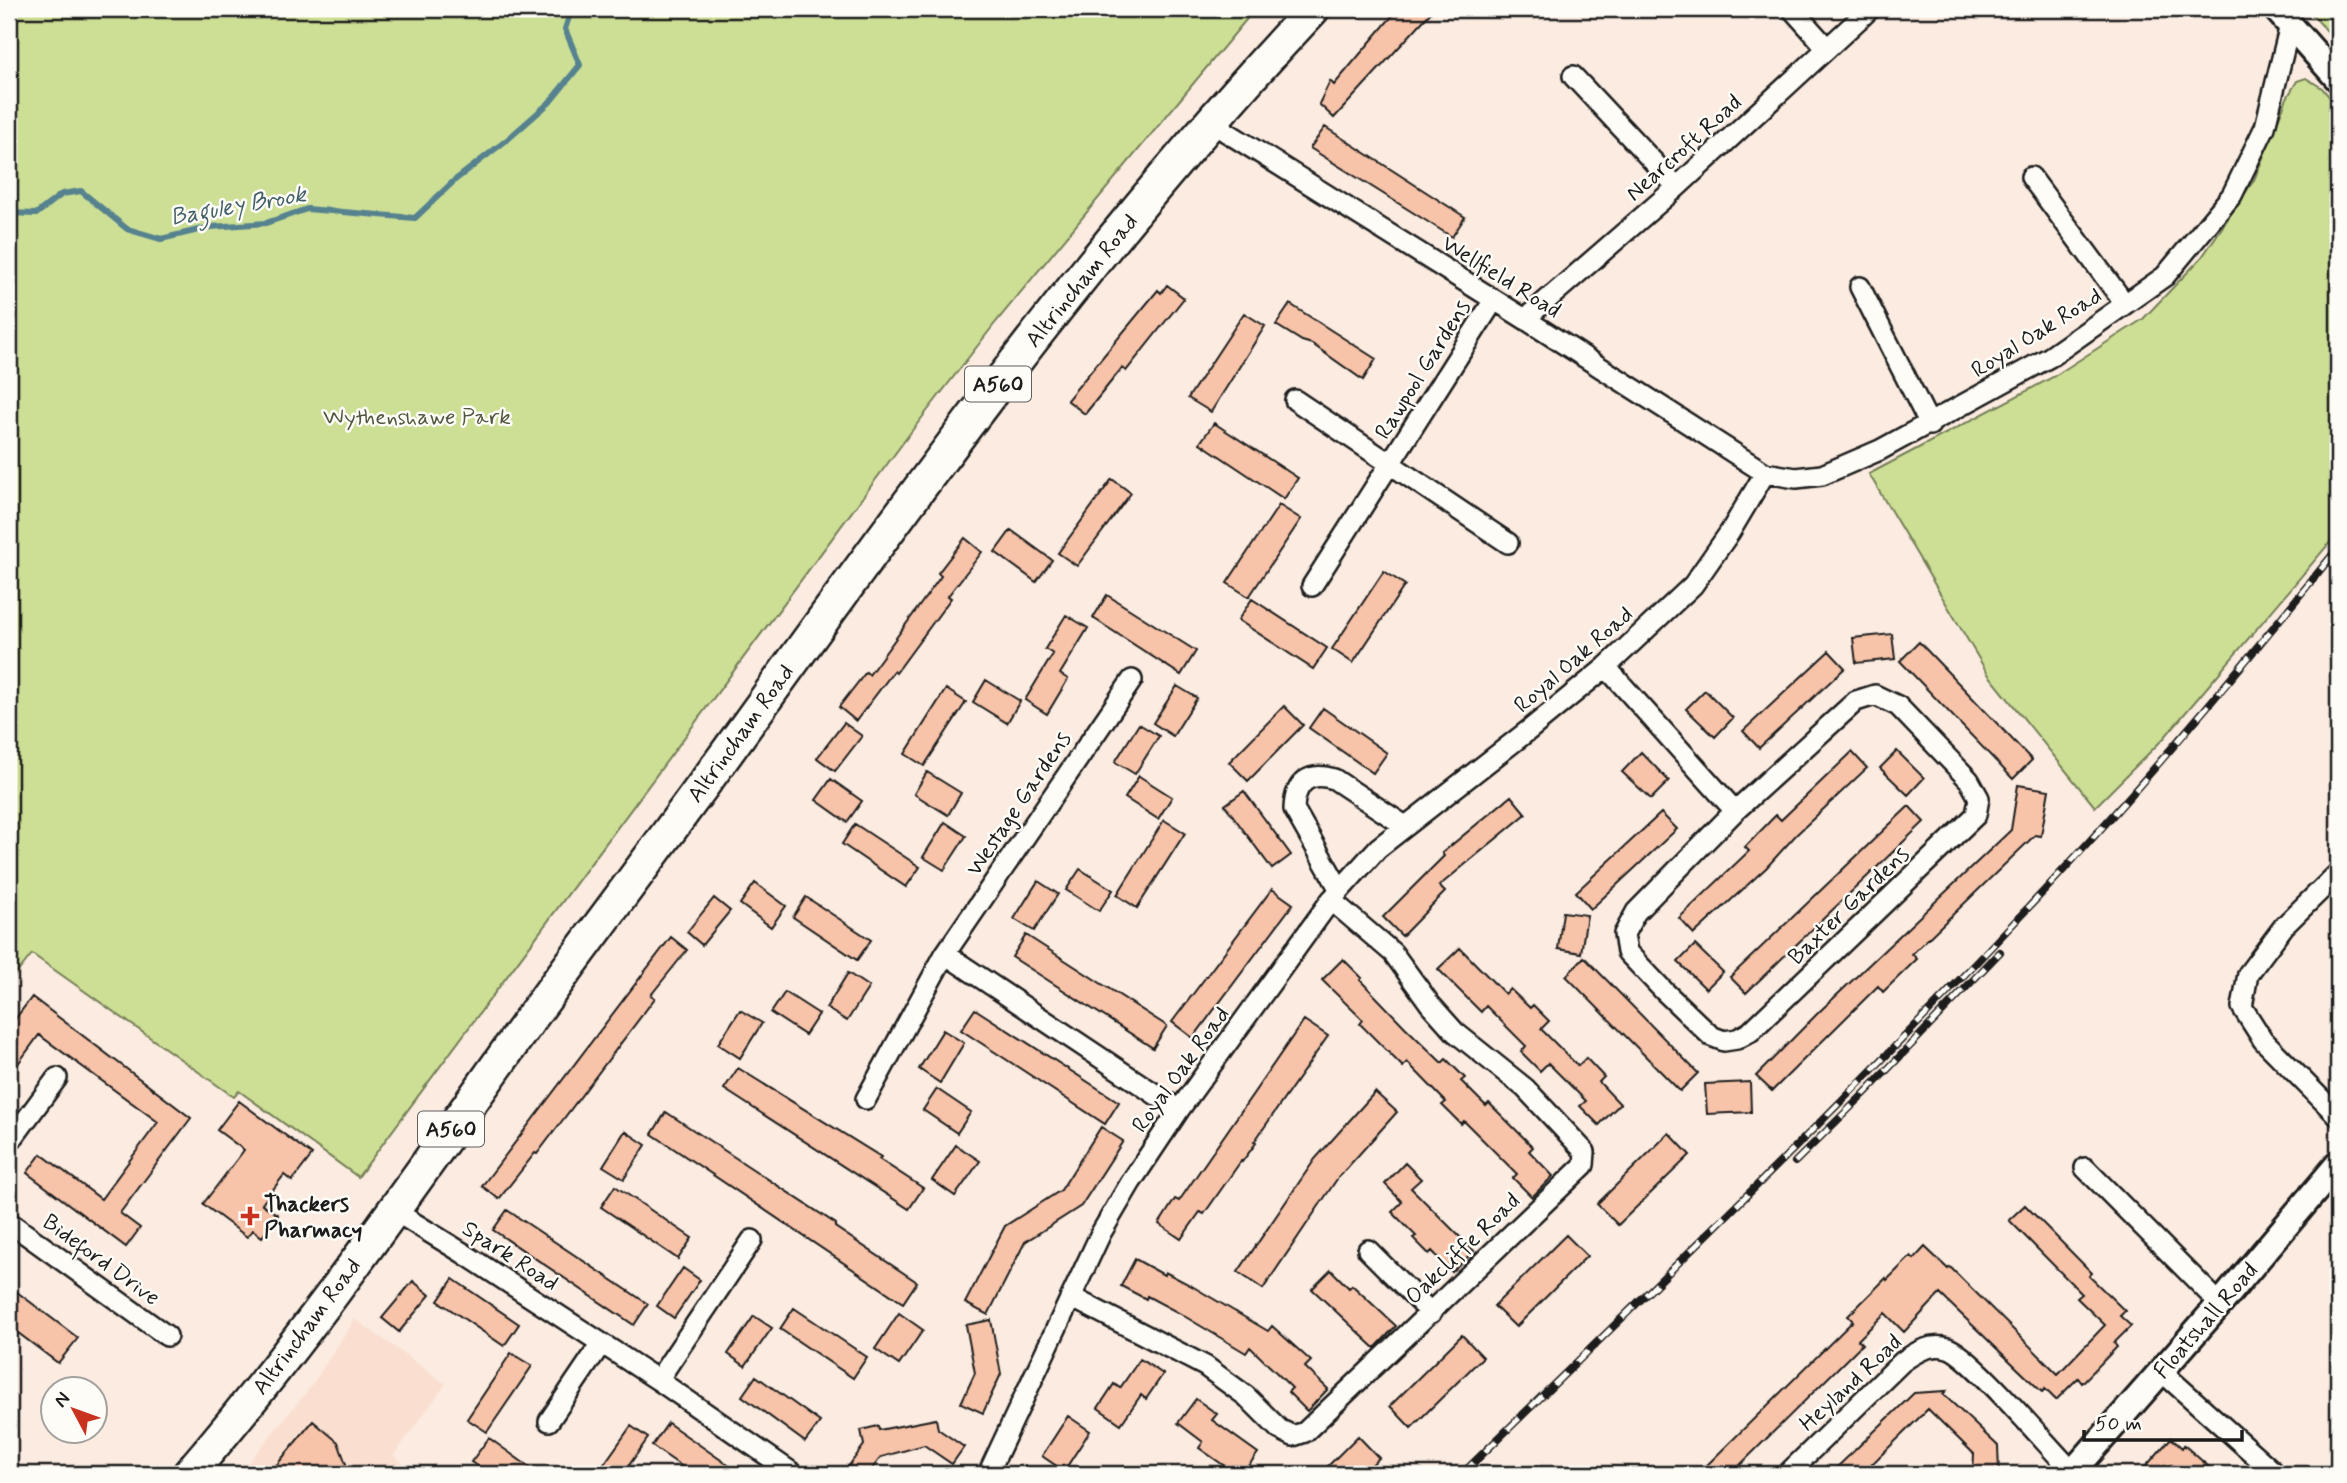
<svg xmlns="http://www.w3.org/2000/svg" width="2347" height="1483" viewBox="0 0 2347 1483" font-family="Mynerve,sans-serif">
  <rect width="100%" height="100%" fill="#fbebe0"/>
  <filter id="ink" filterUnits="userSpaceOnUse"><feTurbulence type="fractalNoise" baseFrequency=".0143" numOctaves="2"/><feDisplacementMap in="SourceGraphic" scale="14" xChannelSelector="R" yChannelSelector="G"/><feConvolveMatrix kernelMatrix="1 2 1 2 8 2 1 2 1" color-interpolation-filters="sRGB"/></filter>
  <g filter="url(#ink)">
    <path fill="#fadfd0" d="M355,1319L446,1384L393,1456L420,1474H239L312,1385Z"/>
    <path fill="#ccdf94" stroke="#747e58" stroke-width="2" d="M9,9H1255L996,322L914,428L358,1177L239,1091L234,1097L32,954L9,983Z
      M2307,9H2338V43Z
      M2306,78L2322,88L2338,107V533L2164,738L2095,807L1988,674L1869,474L2053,377L2143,319L2202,257L2254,180L2287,98L2297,81Z"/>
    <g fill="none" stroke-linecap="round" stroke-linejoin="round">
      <path stroke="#56828f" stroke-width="6" d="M9,213L36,214L62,194L81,191L127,229L161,239L211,227L266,223L307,209L415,218L455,180L508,139L549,103L580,65L565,29L570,14L579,9"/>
    </g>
    <path fill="#f7c3a9" stroke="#1c1c1c" stroke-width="2" d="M1398,9H1434L1334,118L1319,104L1330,81L1334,85Z
      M1325,127L1465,217L1452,237L1310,148Z
      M1167,285L1184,298L1126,371L1122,368L1085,414L1067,400L1158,290L1161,293Z
      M1290,304L1376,359L1363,380L1312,344L1302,341L1276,325Z
      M1244,313L1265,326L1211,412L1188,398Z
      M1214,423L1298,478L1284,499L1200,443Z
      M1112,479L1131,493L1077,566L1058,553Z
      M1279,505L1301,519L1249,597L1227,583Z
      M1011,530L1052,560L1036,582L995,552Z
      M965,538L982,552L948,596L951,598L896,673L894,671L856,721L839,707L866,672L869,675L941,576L938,573Z
      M1384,571L1405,585L1353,663L1332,649Z
      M1107,595L1196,651L1181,675L1093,618Z
      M1252,599L1327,648L1313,669L1238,620Z
      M1066,615L1088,628L1060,674L1068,679L1047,714L1025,700L1053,654L1045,649Z
      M1892,634L1895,659L1856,663L1853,638Z
      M1919,642L2032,760L2013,779L1900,661Z
      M1829,651L1845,668L1759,748L1743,731Z
      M986,680L1020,701L1007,723L973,702Z
      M1177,686L1197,698L1173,736L1153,723Z
      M946,689L966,702L924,766L905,754Z
      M1705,690L1733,718L1715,737L1686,709Z
      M1284,706L1303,725L1248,781L1229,762Z
      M1323,708L1387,753L1373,773L1309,728Z
      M844,723L862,736L835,771L817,758Z
      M1139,724L1159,736L1135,774L1115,762Z
      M1897,751L1924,778L1908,795L1880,768Z
      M1641,752L1669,781L1651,799L1622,772Z
      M1852,752L1867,768L1796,835L1766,868L1694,934L1679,918L1749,851L1745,847L1776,815L1781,820Z
      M927,772L961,793L948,815L914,794Z
      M1139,776L1172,797L1158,819L1125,798Z
      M831,779L862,801L847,822L816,800Z
      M2018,785L2049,790L2041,836L2035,835L1912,954L1917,959L1883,992L1878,986L1772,1091L1756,1076L1819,1012L2011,830Z
      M1244,791L1291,855L1272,869L1225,805Z
      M1511,796L1526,814L1439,886L1445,892L1402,936L1383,917L1444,856L1442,853Z
      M1909,806L1924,822L1746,993L1730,977Z
      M1661,813L1677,829L1591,909L1576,892Z
      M1164,820L1185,833L1137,908L1117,895Z
      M945,822L966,836L944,870L923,857Z
      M855,824L920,867L906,887L842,844Z
      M1080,869L1113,890L1099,911L1066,890Z
      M1038,881L1058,894L1034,931L1014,919Z
      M755,883L786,906L771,927L740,904Z
      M1272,889L1293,904L1193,1038L1172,1022Z
      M806,897L871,940L857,960L793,917Z
      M714,898L730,911L702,945L687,932Z
      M1563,912L1587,915L1581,953L1558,949Z
      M1026,935L1167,1026L1153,1048L1012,957Z
      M671,937L687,950L651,995L655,998L537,1154L535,1153L499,1199L482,1186Z
      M1695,945L1723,972L1706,989L1678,962Z
      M1460,948L1505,994L1510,989L1530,1008L1533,1005L1549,1021L1541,1029L1578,1066L1586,1058L1604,1077L1599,1082L1620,1104L1599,1125L1580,1106L1586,1101L1548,1063L1540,1071L1521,1052L1526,1046L1486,1006L1481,1012L1438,969Z
      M1584,957L1698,1073L1680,1091L1566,976Z
      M1343,959L1362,978L1360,980L1405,1027L1442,1063L1446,1059L1465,1078L1461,1081L1486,1106L1489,1103L1533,1147L1529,1151L1553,1176L1532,1197L1513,1178L1517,1174L1464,1121L1461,1124L1442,1105L1446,1102L1407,1062L1403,1067L1360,1024L1363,1020L1322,980Z
      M848,973L869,987L847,1021L826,1008Z
      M785,992L819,1014L805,1035L771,1013Z
      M32,997L191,1118L120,1213L140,1228L126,1247L27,1173L41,1154L101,1199L158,1122L39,1035L9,1076V1027Z
      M975,1009L1119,1102L1105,1124L961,1030Z
      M740,1010L762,1023L740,1058L718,1044Z
      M1304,1020L1328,1036L1254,1142L1256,1143L1242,1162L1241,1161L1204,1214L1200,1212L1181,1239L1159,1224L1175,1199L1179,1201Z
      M943,1030L964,1043L940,1083L919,1069Z
      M738,1068L881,1157L879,1159L923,1188L909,1209L724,1089Z
      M1750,1082L1751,1112L1707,1114L1705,1084Z
      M937,1089L971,1112L957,1133L923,1110Z
      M1375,1092L1397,1112L1337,1179L1263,1289L1238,1272L1315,1159Z
      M239,1101L312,1155L292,1181L284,1175L262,1204L278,1215L262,1237L253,1230L247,1237L203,1204L244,1150L217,1130Z
      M666,1112L836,1224L835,1227L917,1282L903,1303L652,1134Z
      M1101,1127L1123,1141L1081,1206L1025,1242L988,1315L965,1303L1005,1226L1061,1190Z
      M625,1131L646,1145L624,1179L603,1166Z
      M1669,1133L1690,1155L1618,1225L1597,1204Z
      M956,1145L980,1161L955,1196L932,1180Z
      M1405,1163L1421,1179L1411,1188L1474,1251L1452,1272L1432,1251L1429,1254L1413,1238L1416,1236L1392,1212L1402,1202L1385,1184Z
      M615,1186L692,1238L678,1259L601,1207Z
      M2025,1205L2092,1273L2089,1276L2125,1311L2120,1316L2131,1326L2114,1343L2117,1347L2082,1383L2078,1378L2056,1400L2045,1389L2042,1392L1940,1294L1904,1332L1885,1313L1858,1340L1862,1344L1731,1474H1698L1853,1321L1848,1316L1886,1278L1887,1280L1911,1256L1914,1259L1925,1247L1948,1269L1950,1267L2058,1374L2105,1325L2077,1298L2082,1294L2009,1220Z
      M507,1210L648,1304L634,1325L493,1230Z
      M1566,1235L1587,1256L1516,1327L1494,1306Z
      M1135,1259L1164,1275L1165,1272L1190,1285L1268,1331L1272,1326L1311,1361L1305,1367L1328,1389L1307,1411L1288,1392L1292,1388L1250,1347L1246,1353L1179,1313L1147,1296L1146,1299L1121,1286Z
      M683,1268L700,1280L674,1318L657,1306Z
      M1331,1270L1349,1288L1352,1285L1396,1326L1375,1348L1312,1289Z
      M453,1279L519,1324L504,1346L438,1301Z
      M413,1281L430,1295L399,1332L382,1318Z
      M9,1286L78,1338L58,1363L9,1326Z
      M794,1308L867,1357L853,1378L780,1329Z
      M899,1313L923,1330L899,1365L875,1349Z
      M754,1316L772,1328L745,1366L728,1354Z
      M991,1320L1001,1374L983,1413L961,1403L975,1373L966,1325Z
      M1462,1335L1483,1357L1411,1428L1390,1406Z
      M511,1353L532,1366L487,1432L467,1419Z
      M1140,1359L1163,1374L1146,1399L1141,1395L1121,1424L1098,1408L1114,1384L1120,1388Z
      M756,1376L820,1422L805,1442L742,1396Z
      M1946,1391L1943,1394L1998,1446L1999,1474H1973L1974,1454L1928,1409L1862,1474H1830L1914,1393Z
      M1196,1399L1217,1414L1212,1420L1258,1453L1242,1474H1236L1199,1448L1203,1442L1178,1423Z
      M1068,1416L1090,1431L1064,1471L1042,1456Z
      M936,1419L938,1429L964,1447L952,1464L924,1445L881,1457L868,1474H857L848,1467L864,1445L861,1430L878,1426L879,1430Z
      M313,1421L338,1442L346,1464L337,1474H269Z
      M668,1423L741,1474H693L652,1446Z
      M631,1426L648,1438L623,1474H597Z
      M1358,1436L1379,1458L1362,1474H1320Z
      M489,1438L539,1474H489L471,1462Z
      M2171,1438L2182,1448L2184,1445L2217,1474H2183L2172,1465L2164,1474H2139Z"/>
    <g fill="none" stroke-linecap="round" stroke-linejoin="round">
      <defs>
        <path id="minor" d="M1792,9L1827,48
          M1573,76L1677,187
          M1212,123L1525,319L1765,473L1796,478L1822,475L1880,450L2050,357L2165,276L2232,195L2265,127L2290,25
          M2031,177L2125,304
          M1860,287L1930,425
          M1525,319L1677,187L1870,9
          M1295,400L1508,543
          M1312,586L1494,300
          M1606,667L1735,811
          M1875,695L1898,706L1969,780L1979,798L1976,815L1750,1032L1737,1039L1724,1041L1711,1036L1664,991L1627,952L1624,934L1636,912L1735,811L1856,701Z
          M2338,873L2284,926L2248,974L2242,1007L2263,1040L2338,1116
          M1340,890L1294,809C1295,782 1309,771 1334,779L1405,826
          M945,954L1179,1110
          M866,1099L945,954L1132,680
          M9,1143L57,1078
          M2085,1168L2220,1304
          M393,1210L463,1253L658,1380L794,1474
          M9,1222L167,1336
          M1368,1250L1431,1313
          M1071,1297L1205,1366L1246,1396L1279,1429L1293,1436L1305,1432L1584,1165L1585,1152L1525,1088L1455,1032L1430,1004L1393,953L1331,900
          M2161,1371L2276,1474
          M658,1380L752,1240
          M549,1421L601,1344
          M988,1474L1101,1233L1131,1182L1179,1110L1331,900L1378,848L1529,730L1606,667L1693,585L1730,532L1765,473
          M1787,1474L1902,1362C1916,1352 1930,1343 1948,1348C1971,1355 2051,1450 2073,1472"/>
        <path id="tertiary" d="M2276,9L2338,79
          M2071,1474L2220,1304L2338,1164"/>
        <path id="trunk" d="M189,1474C310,1334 415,1180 523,1029C598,926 675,825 749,722C926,477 1105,230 1313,9"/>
      </defs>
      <use href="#minor" stroke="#1c1c1c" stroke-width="24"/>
      <use href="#tertiary" stroke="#1c1c1c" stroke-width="30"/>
      <use href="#trunk" stroke="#1c1c1c" stroke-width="37"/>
      <use href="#minor" stroke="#fdfcf7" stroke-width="19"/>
      <use href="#tertiary" stroke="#fdfcf7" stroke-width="24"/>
      <use href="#trunk" stroke="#fdfcf7" stroke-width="32"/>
      <defs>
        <path id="rail" d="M1795,1162L1863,1095L2000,952
          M1462,1474C1658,1283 1855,1093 2042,893C2145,783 2243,666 2338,548"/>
      </defs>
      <use href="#rail" stroke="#1c1c1c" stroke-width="8"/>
      <use href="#rail" stroke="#fdfcf7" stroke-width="5" stroke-dasharray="16" stroke-linecap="butt"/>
    </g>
  </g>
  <path fill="#c8321e" stroke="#fdfcf7" stroke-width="2.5" d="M246.5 1205.5h7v7h7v7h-7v7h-7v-7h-7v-7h7z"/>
  <g text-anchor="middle" stroke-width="5" stroke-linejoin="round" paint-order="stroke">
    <g fill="#fdfcf7" stroke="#605f5e" stroke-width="2">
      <rect x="965" y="366.5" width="66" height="35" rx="5"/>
      <rect x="418" y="1111.5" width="66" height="35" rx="5"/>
    </g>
    <g font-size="21" font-weight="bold" fill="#1c1c1c">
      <text x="998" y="391">A560</text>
      <text x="451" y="1136">A560</text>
    </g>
    <g font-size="23" fill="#1c1c1c" stroke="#fdfcf7">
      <text transform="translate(1683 147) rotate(-42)" y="8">Nearcroft Road</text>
      <text transform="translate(1502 276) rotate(32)" y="8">Wellfield Road</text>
      <text transform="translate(1081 280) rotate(-51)" y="8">Altrincham Road</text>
      <text transform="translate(2036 332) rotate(-32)" y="8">Royal Oak Road</text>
      <text transform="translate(1422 369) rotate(-58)" y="8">Rawpool Gardens</text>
      <text transform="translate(1573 659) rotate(-41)" y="8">Royal Oak Road</text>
      <text transform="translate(740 733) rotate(-54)" y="8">Altrincham Road</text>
      <text transform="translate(1018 803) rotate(-56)" y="8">Westage Gardens</text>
      <text transform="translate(1848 905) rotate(-44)" y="8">Baxter Gardens</text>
      <text transform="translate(1180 1069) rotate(-54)" y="8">Royal Oak Road</text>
      <text transform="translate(1462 1248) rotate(-44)" y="8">Oakcliffe Road</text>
      <text transform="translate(511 1255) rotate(33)" y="8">Spark Road</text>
      <text transform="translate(102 1259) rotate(36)" y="8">Bideford Drive</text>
      <text transform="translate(2205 1320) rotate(-49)" y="8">Floatshall Road</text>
      <text transform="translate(306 1326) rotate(-53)" y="8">Altrincham Road</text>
      <text transform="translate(1850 1382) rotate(-43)" y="8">Heyland Road</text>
    </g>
    <g font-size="23" fill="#515640" stroke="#fdfcf7">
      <text x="417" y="424">Wythenshawe Park</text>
    </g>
    <g font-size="23" font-weight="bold" fill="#1c1c1c" stroke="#fdfcf7" text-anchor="start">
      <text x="264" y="1211">Thackers<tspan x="264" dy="26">Pharmacy</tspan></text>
    </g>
    <g font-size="24" font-style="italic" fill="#426069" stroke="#fdfcf7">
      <text transform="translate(238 205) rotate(-10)" y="8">Baguley Brook</text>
    </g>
  </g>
  <rect width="2347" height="1483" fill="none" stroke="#fdfcf7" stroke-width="35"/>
  <rect x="18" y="18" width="2312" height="1448" fill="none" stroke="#1c1c1c" stroke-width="2.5" filter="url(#ink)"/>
  <g transform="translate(74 1410) rotate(311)"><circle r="33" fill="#fdfcf7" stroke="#a3a29f" stroke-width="2"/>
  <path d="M0-5L12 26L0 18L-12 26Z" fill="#c8321e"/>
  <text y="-10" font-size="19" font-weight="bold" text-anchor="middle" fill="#1c1c1c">N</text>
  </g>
  <path d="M2084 1430v10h158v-10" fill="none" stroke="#1c1c1c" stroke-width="3.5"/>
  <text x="2095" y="1430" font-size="21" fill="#1c1c1c" stroke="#fdfcf7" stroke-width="5" paint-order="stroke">50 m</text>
</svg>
